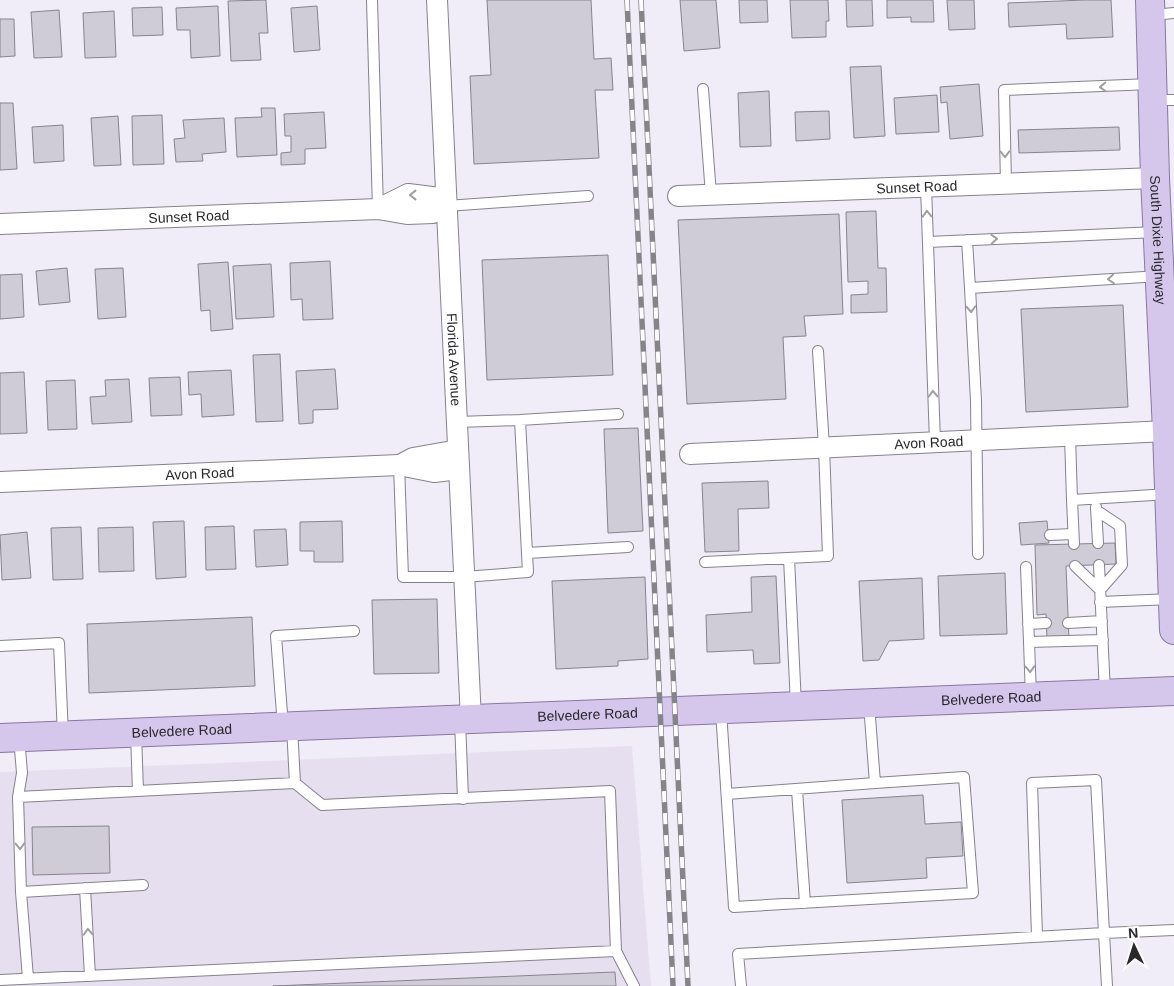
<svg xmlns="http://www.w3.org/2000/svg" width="1174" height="986" viewBox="0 0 1174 986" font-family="Arial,sans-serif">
  <rect width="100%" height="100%" fill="#f1edf8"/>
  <path fill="#e5dff0" d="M632,746L651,986H0V772Z"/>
  <path fill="#d0ccd7" stroke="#87848e" d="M266,0L268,33H259L261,60L231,61L228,1Z
    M487,0H591L594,59L611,58L613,90H595L599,158L474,164L470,76L491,75Z
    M680,0H716L720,48L684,51Z
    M739,0H767L768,22L740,23Z
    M790,0H828L829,21H826V37L792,38Z
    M846,0H872L873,26L847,27Z
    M887,0H933L934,22H911V17L887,18Z
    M947,0H974L975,29L949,30Z
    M1085,0H1111L1113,37L1067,39L1066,24L1009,27L1008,3Z
    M218,6L220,56L191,58L190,30H177L176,8Z
    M317,6L320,50L294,52L291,8Z
    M162,7L163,35L133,36L132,8Z
    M59,10L62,57L34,58L31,12Z
    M114,11L116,57L85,58L83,13Z
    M0,19H14L15,56L0,57Z
    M881,66L885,136L854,138L850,67Z
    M979,84L983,136L950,139L947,102L941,103L940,87Z
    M769,91L771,146L740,147L738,93Z
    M937,95L939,132L896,134L894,98Z
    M0,103H13L17,169L0,170Z
    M261,108H275L277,155L237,157L235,118L262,117Z
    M829,111L830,139L796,141L795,112Z
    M324,112L326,148L305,149V164L281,165V153L291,152V136H285L284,114Z
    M162,115L164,164L133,165L132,116Z
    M118,116L121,165L94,166L91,118Z
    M224,118L226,152L202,154L203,161L176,162L174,139L185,138L183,120Z
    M63,125L64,161L34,163L32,127Z
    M1119,127L1120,150L1019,153L1018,130Z
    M876,211L878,268H886L887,312L851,313V295L868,294V281L848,282L846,212Z
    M839,214L843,314L804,316L806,336L783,337L786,399L687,404L678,220Z
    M608,255L613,375L487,380L482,260Z
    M330,261L333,319L303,320L302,299L291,300L290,263Z
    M228,262L233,329L211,331L210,310L201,311L198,264Z
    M271,264L274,317L236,319L233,266Z
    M67,268L70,302L39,305L36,271Z
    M123,268L126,317L98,319L95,269Z
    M22,274L24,317L0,319V275Z
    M1123,305L1128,407L1026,412L1021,309Z
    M280,354L283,421L256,422L253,355Z
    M335,369L338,409L313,410V423L299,424L296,371Z
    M231,370L234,415L202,417L201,394L189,395L188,372Z
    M24,372L27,433L0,434V373Z
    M180,377L182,415L151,416L149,378Z
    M129,379L132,422L92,424L90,397L106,396L105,380Z
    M75,380L77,429L48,430L46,381Z
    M638,428L643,531L608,533L604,429Z
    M768,481L769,508L738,509L739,551L705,552L702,483Z
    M184,521L186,577L156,579L153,522Z
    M342,521L343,562H314V551H300V522Z
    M1047,521L1049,543L1021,545L1019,523Z
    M234,526L236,569L206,570L205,527Z
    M81,527L83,579L53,580L51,528Z
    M133,527L134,571L99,572L98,528Z
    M286,529L288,565L256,567L254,530Z
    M27,532L31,578L2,580L0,535Z
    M1115,543L1116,564L1066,566L1069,639H1047L1046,614L1037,615L1035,545Z
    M1005,573L1007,634L940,636L938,576Z
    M776,576L780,663L754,664L753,650L707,652L706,615L752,612L751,577Z
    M645,577L648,659L618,661V666L556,669L552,581Z
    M922,578L924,639L889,641L879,660L863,661L859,581Z
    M437,599L439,673L374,674L372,600Z
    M252,617L255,686L89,693L87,624Z
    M923,795L925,824L961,822L963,856L926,858L927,878L847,883L842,800Z
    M109,826L110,873L33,875L32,827Z
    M615,972L616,986H273Z"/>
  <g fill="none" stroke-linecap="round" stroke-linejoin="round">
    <defs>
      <path id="service" d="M372,0L378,209
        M1153,15L1174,13
        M703,89L711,195
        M1155,100H1174
        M1006,184L1004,90L1151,84
        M926,187L935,442
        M446,206L588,196
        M967,240L970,288
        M928,242L1157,232
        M457,422L520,420L618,414
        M1070,436L1072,500L1169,494
        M399,465L403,577H464L528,572L520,420
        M1072,500L1074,544
        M1096,507L1098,543
        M1050,535L1073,534
        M527,553L628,547
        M978,554L976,401L970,288L1160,276
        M789,558L796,705
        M705,562L828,556L824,447L818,351
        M1099,565L1105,693
        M1075,566L1100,590L1122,565L1120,526L1096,510
        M1026,567L1029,642L1103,640
        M1100,602L1172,599
        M1068,623L1102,621
        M1028,624L1046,623
        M1029,642L1031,696
        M0,646L59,643L63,736
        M721,711L734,907L973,893L964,777L875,783L869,704
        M460,720L463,799
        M283,726L276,636L354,631
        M136,734L138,791
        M19,737L22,773L18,797L21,892L28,978
        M797,790L805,903
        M727,794L875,783
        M18,797L295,783L292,727
        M85,888L90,976
        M21,892L143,885
        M616,951L634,986
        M0,980L616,951L610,791L322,805L295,783
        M741,986L738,954L1104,933L1096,780L1032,783L1037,936
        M1107,986L1104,933L1174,930"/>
      <g id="minor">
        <path id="s1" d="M437,0L471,720"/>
        <path id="s2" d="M678,196L1155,178"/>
        <path id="s3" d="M0,224L378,209L407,214L433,213L446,206L440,198L408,194L378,209"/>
        <path id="s4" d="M690,454L1167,431"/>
        <path d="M400,465L413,458L458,450"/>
        <path id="s5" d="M0,482L399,465L434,472L459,469"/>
      </g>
      <g id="primary">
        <path id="s6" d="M1150,0L1155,178L1167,431L1174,630"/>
        <path id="s7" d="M0,738L1174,691"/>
      </g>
    </defs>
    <use href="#service" stroke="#85828c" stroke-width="12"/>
    <use href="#minor" stroke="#85828c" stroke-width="22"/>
    <use href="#primary" stroke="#8777a1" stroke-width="30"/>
    <use href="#service" stroke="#fff" stroke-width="10"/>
    <use href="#minor" stroke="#fff" stroke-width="20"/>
    <use href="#primary" stroke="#d5c7ec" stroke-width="28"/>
    <defs>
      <path id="rail" d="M627,0L673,986
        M641,0L688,986"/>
    </defs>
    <use href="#rail" stroke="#86848b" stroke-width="5.5"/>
    <use href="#rail" stroke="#fdfcfe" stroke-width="4" stroke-dasharray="11" stroke-linecap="butt"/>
  </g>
  <defs><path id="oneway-chevron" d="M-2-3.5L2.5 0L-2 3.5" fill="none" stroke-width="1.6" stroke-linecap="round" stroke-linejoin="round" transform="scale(1.25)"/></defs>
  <g stroke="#9f9ea0">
    <use href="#oneway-chevron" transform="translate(1103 87) rotate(178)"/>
    <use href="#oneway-chevron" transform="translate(1005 154) rotate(89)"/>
    <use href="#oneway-chevron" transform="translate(413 195) rotate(-180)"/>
    <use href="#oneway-chevron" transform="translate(927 214) rotate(-92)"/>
    <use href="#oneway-chevron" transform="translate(994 239) rotate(-3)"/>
    <use href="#oneway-chevron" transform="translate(1111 279) rotate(176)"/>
    <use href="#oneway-chevron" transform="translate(971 309) rotate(87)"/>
    <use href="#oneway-chevron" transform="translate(933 394) rotate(-92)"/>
    <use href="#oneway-chevron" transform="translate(1030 669) rotate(88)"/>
    <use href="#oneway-chevron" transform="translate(20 846) rotate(88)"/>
    <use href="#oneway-chevron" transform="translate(88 932) rotate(-93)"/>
  </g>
  <g text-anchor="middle" stroke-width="4.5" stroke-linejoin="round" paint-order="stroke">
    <g font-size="14" fill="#29282c" stroke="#fdfcfe">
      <text dy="5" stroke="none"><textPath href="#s2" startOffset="239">Sunset Road</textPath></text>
      <text dy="5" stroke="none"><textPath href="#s3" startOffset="189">Sunset Road</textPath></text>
      <text dy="5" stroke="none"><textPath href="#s6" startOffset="240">South Dixie Highway</textPath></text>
      <text dy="5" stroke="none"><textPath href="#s1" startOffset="360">Florida Avenue</textPath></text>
      <text dy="5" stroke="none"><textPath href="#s4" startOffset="239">Avon Road</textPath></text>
      <text dy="5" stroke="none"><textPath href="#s5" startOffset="200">Avon Road</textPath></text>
      <text dy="5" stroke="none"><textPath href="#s7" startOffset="992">Belvedere Road</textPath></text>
      <text dy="5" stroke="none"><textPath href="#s7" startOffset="588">Belvedere Road</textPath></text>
      <text dy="5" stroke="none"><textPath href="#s7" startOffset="182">Belvedere Road</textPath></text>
    </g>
  </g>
  <g transform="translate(1134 946) rotate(356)" stroke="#fdfcfe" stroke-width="4" paint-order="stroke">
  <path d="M0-4L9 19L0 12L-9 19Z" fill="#29282c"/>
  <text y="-8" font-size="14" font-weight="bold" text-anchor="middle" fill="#29282c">N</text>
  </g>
</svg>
